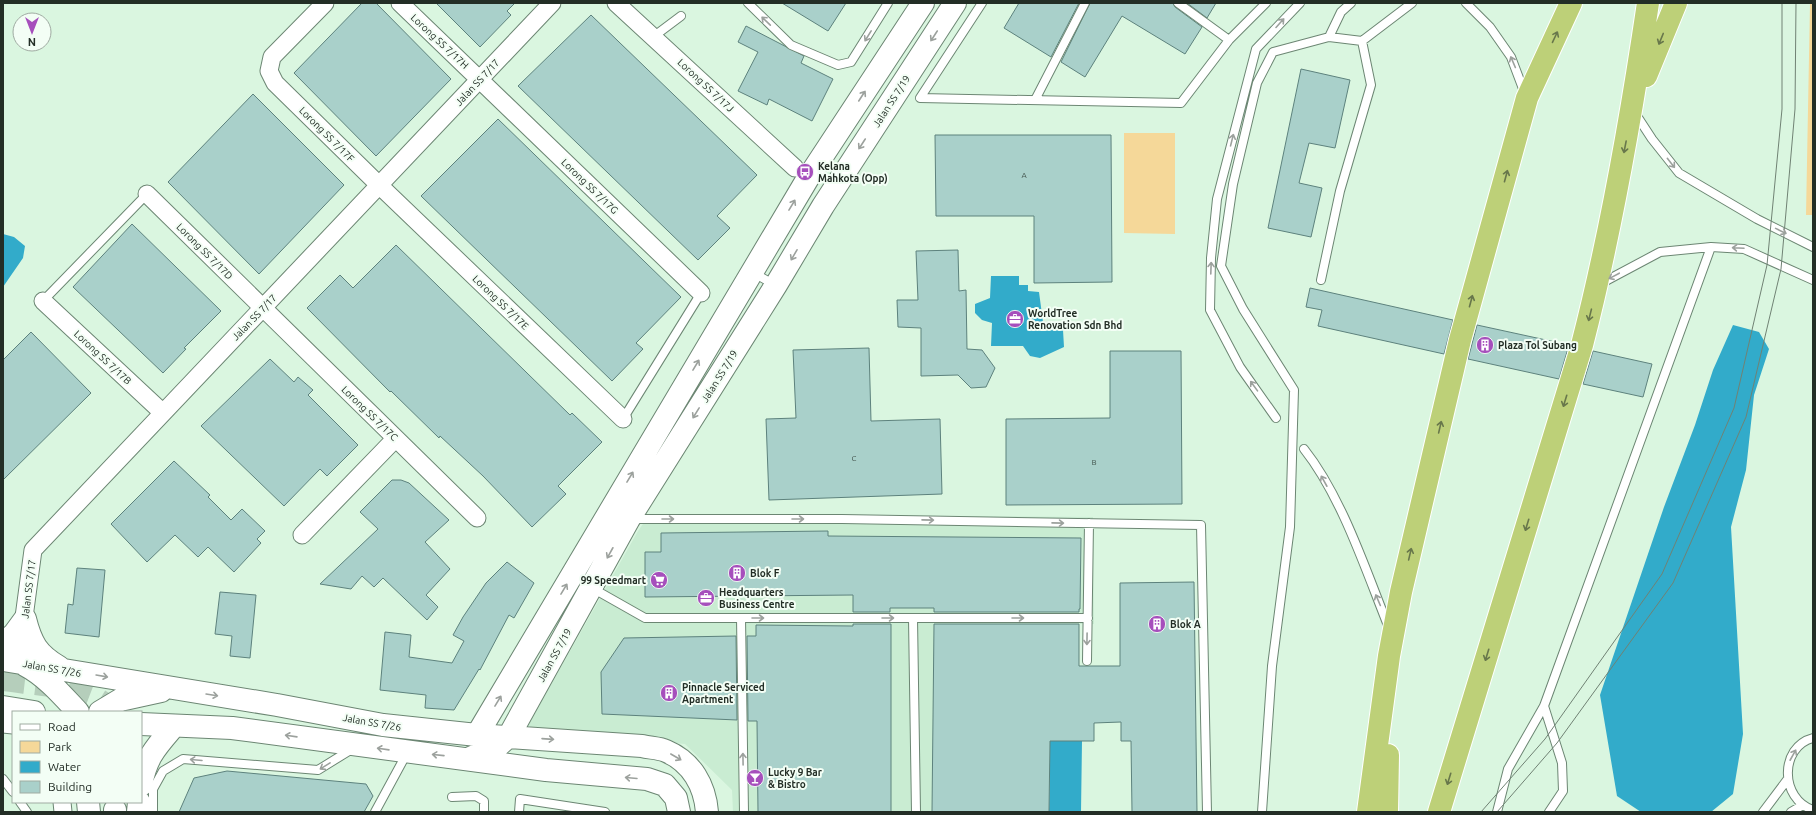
<svg xmlns="http://www.w3.org/2000/svg" width="1816" height="815" viewBox="0 0 1816 815" font-family="Ubuntu,sans-serif">
  <rect width="100%" height="100%" fill="#daf6e0"/>
  <path fill="#c9ecd2" d="M650,514L1093,517L1094,624H1007L1009,812H733L732,790L685,744L526,729L638,531Z"/>
  <path fill="#f5d899" d="M1810,3H1813V215H1806Z
    M1124,133H1175V234L1124,233Z"/>
  <path fill="#32abca" d="M3,234L14,237L25,246L23,258L3,287Z
    M991,276H1019V285H1028V291L1039,292L1043,322L1063,330L1064,347L1040,358L1030,356L1023,346H991L992,323L982,320L975,313V304L990,298Z
    M1733,325L1759,332L1769,349L1754,395L1746,470L1731,527L1743,734L1733,794L1711,812H1641L1617,796L1600,695L1664,507L1695,425L1713,370Z
    M1050,741H1082L1081,812H1049Z"/>
  <path fill="#a9d0ca" stroke="#5d827d" d="M362,3H376L451,79L376,156L294,73Z
    M436,3H515L507,11L511,15L480,47Z
    M782,3H846L828,31Z
    M1019,3H1079L1051,57L1004,28Z
    M1090,3H1173L1175,7L1202,27L1185,54L1122,16L1085,77L1061,62Z
    M1187,3H1216L1207,18Z
    M591,15L757,175L717,216L730,228L698,260L518,86Z
    M746,26L804,56L801,63L833,79L812,121L769,99L767,105L738,91L758,52L738,42Z
    M1301,69L1350,80L1335,148L1309,143L1299,183L1322,188L1311,237L1268,228Z
    M253,94L344,185L259,274L168,182Z
    M498,119L681,297L636,343L643,349L612,381L421,196Z
    M935,135H1111L1112,282L1034,283V216H936Z
    M132,224L221,311L184,348L186,349L163,373L73,287Z
    M396,245L570,415L572,413L602,442L558,486L566,494L532,527L483,476L440,436L439,438L391,391L390,392L307,308L340,275L353,288Z
    M958,250L959,291L966,290L967,349L982,350L995,368L986,387L971,388L958,375L921,376V328L898,327L897,300H918L916,251Z
    M1310,288L1453,320L1444,354L1318,326L1322,310L1306,307Z
    M1477,325L1569,345L1559,379L1468,359Z
    M31,332L91,393L3,480V360Z
    M869,348L871,421L940,419L942,494L769,500L766,419L796,418L793,350Z
    M1110,351H1181L1182,504L1006,505V419L1110,418Z
    M1593,351L1652,364L1643,397L1583,384Z
    M270,359L294,382L298,377L313,390L308,395L358,445L327,476L320,469L284,506L201,426Z
    M174,461L210,495L208,497L231,520L242,509L265,531L257,539L261,543L234,572L208,547L198,557L175,535L147,562L111,524Z
    M392,480H401L409,483L449,520L425,542L450,569L426,595L438,607L427,620L383,578L374,587L362,576L351,589L320,584L378,529L360,512Z
    M828,531V536L1081,538L1080,609H1079V612H934V608H890V612H853V595L645,597V552H661V533Z
    M507,562L534,583L514,618L509,615L480,670L479,669L454,710L425,708L426,695L380,690L385,632L411,635L409,657L452,663L464,641L453,635L463,617L486,583Z
    M77,568L105,570L99,637L65,633L68,604L73,605Z
    M1194,582L1197,812H1132L1131,741H1121V722L1094,723V741H1050L1049,812H932L934,624H1079V666H1120V583Z
    M220,592L256,595L250,658L230,656L232,636L215,634Z
    M853,624H891V812H758L757,721H748L747,636H756V625L853,626Z
    M736,636L737,720L602,714L601,672L624,638Z
    M227,771L366,784L373,796L364,812H179L194,778Z"/>
  <g fill="none" stroke-linecap="round" stroke-linejoin="round">
    <path stroke="#b5cebb" stroke-width="22" stroke-dasharray="22 11" stroke-linecap="butt" d="M3,680C28,684 87,687 105,704C107,706 108,710 110,712"/>
    <defs>
      <path id="lane" d="M748,3L791,45L838,65L851,62L888,3
        M982,3L920,98L1181,103L1229,40L1266,3
        M1178,3L1229,40
        M1466,3L1490,27L1511,57L1525,94
        M653,37L681,16
        M1329,37L1341,12L1351,3
        M1035,100L1085,3
        M1635,113L1652,139L1679,173L1757,219L1813,247
        M752,272L775,285
        M1321,280L1340,191L1371,85L1362,41
        M1600,284L1660,252L1711,247L1744,249L1813,280
        M43,301L147,194
        M1276,418L1240,367L1210,310L1211,258L1217,199L1256,49L1300,3
        M623,419L701,293
        M1304,449C1342,497 1366,571 1389,628
        M631,519H842L1201,525L1207,812
        M592,588L645,618H741
        M913,618L916,812
        M1087,661L1089,523
        M1544,706L1562,763L1563,791L1549,812
        M1813,738C1779,747 1780,799 1813,810
        M3,779L13,792
        M452,797L476,796L484,801V812
        M20,802L27,812
        M153,812V789L163,771L183,759L318,770L352,749
        M375,812L407,753
        M519,812L520,799L605,812
        M744,812L741,618H1088
        M1262,812L1272,666L1290,527L1294,390L1243,309L1221,266L1233,184L1257,83L1273,52L1329,37L1362,41L1412,3
        M1497,812L1508,769L1544,706L1711,247
        M1763,812L1787,780
        M1791,812L1803,805"/>
      <path id="street" d="M325,3L272,57L269,71L275,83L379,185L623,419
        M400,3L701,293
        M616,3L795,168
        M147,194L477,518
        M43,301L163,413
        M302,535L395,439
        M18,662L33,550L552,3
        M3,724L13,725
        M62,802L63,812"/>
      <path id="secondary" d="M25,619C31,643 37,654 59,667
        M3,644L14,634L25,619
        M3,660L277,705L383,725L477,735L642,746C650,748 659,748 666,751C692,762 705,786 707,812
        M25,665C46,676 62,695 78,712
        M3,707L34,712
        M100,712L120,700L161,691
        M141,724L232,728L546,770L647,779L665,785L676,798L679,812
        M477,735L808,178L923,3
        M468,759L499,745L509,736L629,519L776,285L823,206L955,3
        M141,785C146,757 156,747 174,726
        M88,802L89,812
        M115,810V812
        M138,812L139,802"/>
      <path id="highway" d="M1646,76L1676,3
        M1368,812L1389,656L1401,592L1460,340L1527,98L1571,3
        M1387,812L1388,755
        M1439,812L1582,345C1611,233 1631,118 1648,3"/>
    </defs>
    <use href="#lane" stroke="#6c8673" stroke-width="10"/>
    <use href="#street" stroke="#6c8673" stroke-width="19"/>
    <use href="#secondary" stroke="#6c8673" stroke-width="24"/>
    <use href="#highway" stroke="#fff" stroke-width="24"/>
    <use href="#lane" stroke="#fff" stroke-width="8"/>
    <use href="#street" stroke="#fff" stroke-width="17"/>
    <use href="#secondary" stroke="#fff" stroke-width="22"/>
    <use href="#highway" stroke="#bdd078" stroke-width="22"/>
    <path stroke="#708274" stroke-width="1" d="M1481,812L1545,739L1662,574L1734,408L1767,265L1782,109V3
      M1497,812L1557,743L1673,583L1746,417L1781,269L1795,109L1796,3"/>
  </g>
  <defs><path id="oneway-shaft" d="M-6 0H5M1.5-3L5.5 0L1.5 3" fill="none" stroke-width="1.6" stroke-linecap="round" stroke-linejoin="round"/></defs>
  <g stroke="#9ca19d">
    <use href="#oneway-shaft" transform="translate(766 21) rotate(-136)"/>
    <use href="#oneway-shaft" transform="translate(1280 23) rotate(-48)"/>
    <use href="#oneway-shaft" transform="translate(868 36) rotate(122)"/>
    <use href="#oneway-shaft" transform="translate(934 36) rotate(123)"/>
    <use href="#oneway-shaft" transform="translate(1513 62) rotate(-113)"/>
    <use href="#oneway-shaft" transform="translate(862 96) rotate(-57)"/>
    <use href="#oneway-shaft" transform="translate(1232 140) rotate(-76)"/>
    <use href="#oneway-shaft" transform="translate(862 144) rotate(123)"/>
    <use href="#oneway-shaft" transform="translate(1671 163) rotate(52)"/>
    <use href="#oneway-shaft" transform="translate(792 205) rotate(-59)"/>
    <use href="#oneway-shaft" transform="translate(1781 231) rotate(26)"/>
    <use href="#oneway-shaft" transform="translate(1738 248) rotate(-177)"/>
    <use href="#oneway-shaft" transform="translate(794 255) rotate(120)"/>
    <use href="#oneway-shaft" transform="translate(1211 268) rotate(-88)"/>
    <use href="#oneway-shaft" transform="translate(1614 276) rotate(152)"/>
    <use href="#oneway-shaft" transform="translate(696 365) rotate(-59)"/>
    <use href="#oneway-shaft" transform="translate(1254 386) rotate(-126)"/>
    <use href="#oneway-shaft" transform="translate(696 413) rotate(122)"/>
    <use href="#oneway-shaft" transform="translate(630 477) rotate(-59)"/>
    <use href="#oneway-shaft" transform="translate(1324 481) rotate(-119)"/>
    <use href="#oneway-shaft" transform="translate(668 519)"/>
    <use href="#oneway-shaft" transform="translate(798 519)"/>
    <use href="#oneway-shaft" transform="translate(928 520) rotate(1)"/>
    <use href="#oneway-shaft" transform="translate(1058 523) rotate(1)"/>
    <use href="#oneway-shaft" transform="translate(610 553) rotate(119)"/>
    <use href="#oneway-shaft" transform="translate(564 589) rotate(-59)"/>
    <use href="#oneway-shaft" transform="translate(1378 600) rotate(-113)"/>
    <use href="#oneway-shaft" transform="translate(758 618)"/>
    <use href="#oneway-shaft" transform="translate(888 618)"/>
    <use href="#oneway-shaft" transform="translate(1018 618)"/>
    <use href="#oneway-shaft" transform="translate(1087 639) rotate(91)"/>
    <use href="#oneway-shaft" transform="translate(102 676) rotate(10)"/>
    <use href="#oneway-shaft" transform="translate(212 695) rotate(9)"/>
    <use href="#oneway-shaft" transform="translate(498 701) rotate(-59)"/>
    <use href="#oneway-shaft" transform="translate(291 736) rotate(-172)"/>
    <use href="#oneway-shaft" transform="translate(548 739) rotate(4)"/>
    <use href="#oneway-shaft" transform="translate(383 749) rotate(-172)"/>
    <use href="#oneway-shaft" transform="translate(438 755) rotate(-174)"/>
    <use href="#oneway-shaft" transform="translate(1793 755) rotate(-61)"/>
    <use href="#oneway-shaft" transform="translate(676 757) rotate(30)"/>
    <use href="#oneway-shaft" transform="translate(743 759) rotate(-91)"/>
    <use href="#oneway-shaft" transform="translate(196 760) rotate(-175)"/>
    <use href="#oneway-shaft" transform="translate(325 766) rotate(148)"/>
    <use href="#oneway-shaft" transform="translate(631 778) rotate(-175)"/>
  </g>
  <g stroke="#68774b">
    <use href="#oneway-shaft" transform="translate(1555 37) rotate(-65)"/>
    <use href="#oneway-shaft" transform="translate(1661 39) rotate(112)"/>
    <use href="#oneway-shaft" transform="translate(1625 147) rotate(101)"/>
    <use href="#oneway-shaft" transform="translate(1506 176) rotate(-75)"/>
    <use href="#oneway-shaft" transform="translate(1471 301) rotate(-75)"/>
    <use href="#oneway-shaft" transform="translate(1590 315) rotate(104)"/>
    <use href="#oneway-shaft" transform="translate(1565 401) rotate(107)"/>
    <use href="#oneway-shaft" transform="translate(1440 427) rotate(-77)"/>
    <use href="#oneway-shaft" transform="translate(1527 525) rotate(107)"/>
    <use href="#oneway-shaft" transform="translate(1410 554) rotate(-77)"/>
    <use href="#oneway-shaft" transform="translate(1487 655) rotate(107)"/>
    <use href="#oneway-shaft" transform="translate(1449 779) rotate(107)"/>
  </g>
  <defs>
    <symbol id="bus-disc" viewBox="-11 -11 22 22"><circle r="9.5" fill="#a64fbc" stroke="#f3fef5"/><path d="M-5-6H5V4H4V6H2V4H-2V6H-4V4H-5ZM-3.5-4V0h7V-4ZM-3.5 1.2v1.5H-2V1.2ZM2 1.2v1.5H3.5V1.2Z" fill="#fff"/></symbol>
    <symbol id="office-disc" viewBox="-11 -11 22 22"><circle r="9.5" fill="#a64fbc" stroke="#f3fef5"/><path d="M-6-3h4V-5.5h4V-3h4V5H-6ZM-1-4.5V-3h2v-1.5ZM-6 0V1H6V0Z" fill="#fff"/></symbol>
    <symbol id="building-disc" viewBox="-11 -11 22 22"><circle r="9.5" fill="#a64fbc" stroke="#f3fef5"/><path d="M-4-6H4V6H1V3H-1V6H-4ZM-2.5-4.3h1.7v1.8h-1.7ZM.8-4.3h1.7v1.8H.8ZM-2.5-1h1.7V.8h-1.7ZM.8-1h1.7V.8H.8Z" fill="#fff"/></symbol>
    <symbol id="supermarket-disc" viewBox="-11 -11 22 22"><circle r="9.5" fill="#a64fbc" stroke="#f3fef5"/><path d="M-6-5.5h2.5l.6 2H6L4.5 2H-2.5L-4.4-4H-6ZM-1.5 3.2a1.3 1.3 0 1 0 .1 0ZM3 3.2a1.3 1.3 0 1 0 .1 0Z" fill="#fff"/></symbol>
    <symbol id="bar-disc" viewBox="-11 -11 22 22"><circle r="9.5" fill="#a64fbc" stroke="#f3fef5"/><path d="M-6-5H6L.8 .8V4.5H3.5V6h-7V4.5H-.8V.8Z" fill="#fff"/></symbol>
  </defs>
  <g fill-rule="evenodd">
    <use href="#bus-disc" x="795" y="162" width="20" height="20"/>
    <use href="#office-disc" x="1005" y="309" width="20" height="20"/>
    <use href="#building-disc" x="1475" y="335" width="20" height="20"/>
    <use href="#building-disc" x="727" y="563" width="20" height="20"/>
    <use href="#supermarket-disc" x="649" y="570" width="20" height="20"/>
    <use href="#office-disc" x="696" y="588" width="20" height="20"/>
    <use href="#building-disc" x="1147" y="614" width="20" height="20"/>
    <use href="#building-disc" x="659" y="683" width="20" height="20"/>
    <use href="#bar-disc" x="745" y="768" width="20" height="20"/>
  </g>
  <g text-anchor="middle" stroke-width="4" stroke-linejoin="round" paint-order="stroke">
    <g font-size="8" fill="#44564f">
      <text x="1024" y="178">A</text>
      <text x="854" y="461">C</text>
      <text x="1094" y="465">B</text>
    </g>
    <g font-size="10" fill="#232e26" stroke="#f3fef5">
      <text transform="translate(440 41) rotate(43)" y="4">Lorong SS 7/17H</text>
      <text transform="translate(477 82) rotate(-47)" y="4">Jalan SS 7/17</text>
      <text transform="translate(706 85) rotate(43)" y="4">Lorong SS 7/17J</text>
      <text transform="translate(891 101) rotate(-57)" y="4">Jalan SS 7/19</text>
      <text transform="translate(327 134) rotate(45)" y="4">Lorong SS 7/17F</text>
      <text transform="translate(590 186) rotate(44)" y="4">Lorong SS 7/17G</text>
      <text transform="translate(205 251) rotate(45)" y="4">Lorong SS 7/17D</text>
      <text transform="translate(501 302) rotate(44)" y="4">Lorong SS 7/17E</text>
      <text transform="translate(254 317) rotate(-46)" y="4">Jalan SS 7/17</text>
      <text transform="translate(103 357) rotate(43)" y="4">Lorong SS 7/17B</text>
      <text transform="translate(719 376) rotate(-58)" y="4">Jalan SS 7/19</text>
      <text transform="translate(370 413) rotate(44)" y="4">Lorong SS 7/17C</text>
      <text transform="translate(28 589) rotate(-83)" y="4">Jalan SS 7/17</text>
      <text transform="translate(554 655) rotate(-61)" y="4">Jalan SS 7/19</text>
      <text transform="translate(52 668) rotate(10)" y="4">Jalan SS 7/26</text>
      <text transform="translate(372 722) rotate(10)" y="4">Jalan SS 7/26</text>
    </g>
    <g font-size="10" font-weight="bold" fill="#232e26" stroke="#f3fef5" text-anchor="start">
      <text x="818" y="170">Kelana<tspan x="818" dy="12">Mahkota (Opp)</tspan></text>
      <text x="1028" y="317">WorldTree<tspan x="1028" dy="12">Renovation Sdn Bhd</tspan></text>
      <text x="1498" y="349">Plaza Tol Subang</text>
      <text x="750" y="577">Blok F</text>
      <text x="646" y="584" text-anchor="end">99 Speedmart</text>
      <text x="719" y="596">Headquarters<tspan x="719" dy="12">Business Centre</tspan></text>
      <text x="1170" y="628">Blok A</text>
      <text x="682" y="691">Pinnacle Serviced<tspan x="682" dy="12">Apartment</tspan></text>
      <text x="768" y="776">Lucky 9 Bar<tspan x="768" dy="12">&amp; Bistro</tspan></text>
    </g>
  </g>
  <rect width="1816" height="815" fill="none" stroke="#232e26" stroke-width="8"/>
  <rect x="12" y="711" width="130" height="92" fill="#f3fef5" stroke="#a0aba2"/>
  <rect x="20" y="724" width="20" height="6" fill="#ffffff" stroke="#a0aba2"/>
  <text x="48" y="731" font-size="12" fill="#232e26">Road</text>
  <rect x="20" y="741" width="20" height="12" fill="#f5d899" stroke="#a0aba2"/>
  <text x="48" y="751" font-size="12" fill="#232e26">Park</text>
  <rect x="20" y="761" width="20" height="12" fill="#32abca" stroke="#a0aba2"/>
  <text x="48" y="771" font-size="12" fill="#232e26">Water</text>
  <rect x="20" y="781" width="20" height="12" fill="#a9d0ca" stroke="#a0aba2"/>
  <text x="48" y="791" font-size="12" fill="#232e26">Building</text>
  <g transform="translate(32 32) rotate(180)"><circle r="19" fill="#f3fef5" stroke="#a0aba2"/>
  <path d="M0-3L7 15L0 10L-7 15Z" fill="#a64fbc"/>
  <text y="-6" font-size="11" font-weight="bold" text-anchor="middle" fill="#232e26">N</text>
  </g>
</svg>
